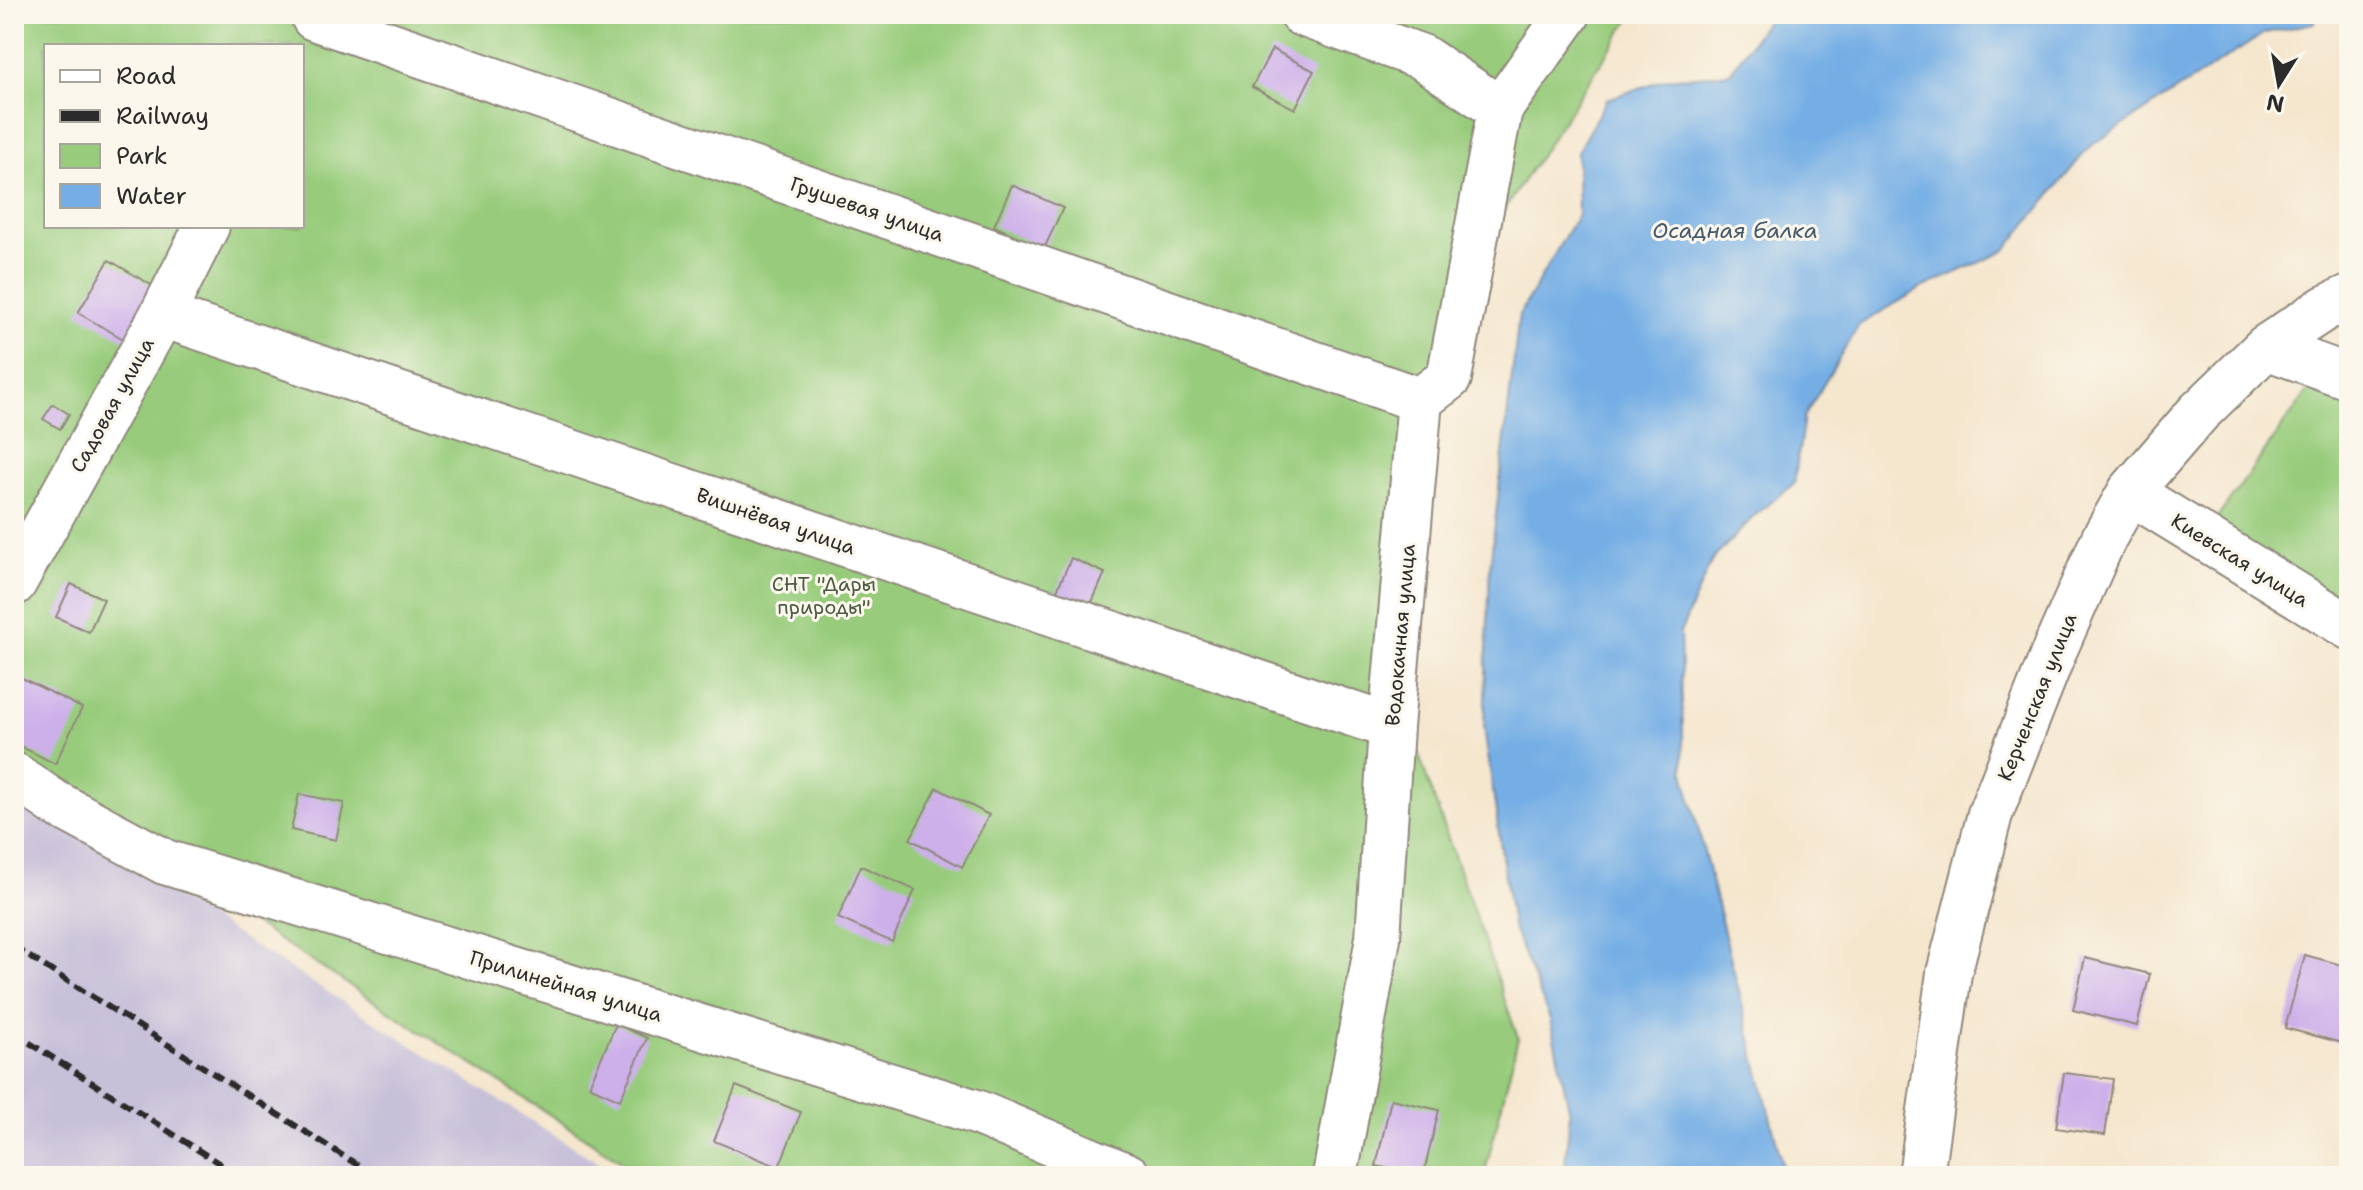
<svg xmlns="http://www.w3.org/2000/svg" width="2363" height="1190" viewBox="0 0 2363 1190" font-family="'Shantell Sans',sans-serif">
  <rect width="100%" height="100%" fill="#fbf7ec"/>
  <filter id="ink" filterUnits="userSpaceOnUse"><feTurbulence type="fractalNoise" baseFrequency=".0125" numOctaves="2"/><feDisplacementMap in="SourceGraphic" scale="16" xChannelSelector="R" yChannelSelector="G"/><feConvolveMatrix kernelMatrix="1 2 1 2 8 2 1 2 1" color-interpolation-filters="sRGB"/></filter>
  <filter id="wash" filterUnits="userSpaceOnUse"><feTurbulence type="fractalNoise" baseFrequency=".006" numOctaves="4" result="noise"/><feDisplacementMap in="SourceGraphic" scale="32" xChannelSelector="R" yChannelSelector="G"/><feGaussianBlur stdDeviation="1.8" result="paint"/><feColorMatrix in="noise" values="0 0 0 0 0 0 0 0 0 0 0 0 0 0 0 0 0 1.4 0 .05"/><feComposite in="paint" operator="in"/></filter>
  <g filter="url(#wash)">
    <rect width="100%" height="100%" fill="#f5e6ce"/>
    <path fill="#c7c0d9" d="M14,794L619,1176H14Z"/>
    <path fill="#98cc7c" stroke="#627c54" stroke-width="2" fill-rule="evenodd" d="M14,14H1633L1495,224L1433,406L1408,724L1518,1038L1484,1176H645L14,769ZM46,46H302V226H46Z
      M2349,341V607L2211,527L2340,346Z"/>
    <path fill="#74aee5" stroke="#506c88" stroke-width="2" d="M1771,14H2317L2314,23L2265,33L2089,147L2005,251L1922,288L1859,325L1804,417L1794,484L1754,516L1712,560L1680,633L1684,772L1785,1176H1564L1570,1113L1550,1019L1512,926L1484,727L1490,566L1519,315L1578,214L1577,152L1607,99L1666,79L1730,73Z"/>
    <g id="blocks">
      <path fill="#cdb0ea" d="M1272,49L1314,71L1295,109L1252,87Z
        M1012,185L1063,208L1044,249L994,226Z
        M109,260L163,292L132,344L78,313Z
        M53,404L69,414L60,429L43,419Z
        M1071,558L1105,573L1089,609L1055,595Z
        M71,584L104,599L89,632L56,617Z
        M20,677L82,708L55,764L14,743V689Z
        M937,788L989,815L962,867L910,839Z
        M299,794L344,803L336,840L291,830Z
        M861,866L915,890L892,942L838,918Z
        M2305,955L2349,967V1034L2346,1044L2285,1028Z
        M2085,958L2150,974L2137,1026L2073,1010Z
        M616,1024L647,1038L620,1100L589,1086Z
        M2064,1073L2113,1079L2105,1135L2056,1128Z
        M736,1086L801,1112L779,1167L714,1141Z
        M1391,1099L1439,1110L1423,1176L1376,1166Z"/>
    </g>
  </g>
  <g filter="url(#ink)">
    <use href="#blocks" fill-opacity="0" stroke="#90887c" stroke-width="2"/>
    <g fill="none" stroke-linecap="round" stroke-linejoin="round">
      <defs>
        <path id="minor" d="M1302,14L1422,57L1500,109
          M314,18L1420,400
          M162,315L1391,727
          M2266,347L2349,377
          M2130,492L2349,627
          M14,583L162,315L207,226
          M14,775L55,803L165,862L976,1112L1128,1176
          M1335,1176L1378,938L1391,727L1420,400L1449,378L1500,109L1568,14
          M1921,1176L1949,973L1990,814L2055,649L2104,538L2130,492L2198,413L2266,347L2325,308L2349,297"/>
      </defs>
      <use href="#minor" stroke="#90887c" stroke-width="48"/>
      <use href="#minor" stroke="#fff" stroke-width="44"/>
      <path stroke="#2b2b2b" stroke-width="6" stroke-dasharray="12 6" stroke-linecap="butt" d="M14,947L375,1176
        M14,1033L239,1176"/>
    </g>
  </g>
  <g text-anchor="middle" stroke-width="6" stroke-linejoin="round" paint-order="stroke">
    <g font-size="20" fill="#2b2b2b" stroke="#fbf7ec">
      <text transform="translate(867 209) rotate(19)" y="7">Грушевая улица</text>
      <text transform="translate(112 405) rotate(-61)" y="7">Садовая улица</text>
      <text transform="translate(776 521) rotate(19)" y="7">Вишнёвая улица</text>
      <text transform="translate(2240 560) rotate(32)" y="7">Киевская улица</text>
      <text transform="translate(1400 635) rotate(-85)" y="7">Водокачная улица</text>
      <text transform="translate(2037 697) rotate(-68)" y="7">Керченская улица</text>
      <text transform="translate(566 986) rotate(17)" y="7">Прилинейная улица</text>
    </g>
    <g font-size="20" fill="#4c5b43" stroke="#fbf7ec">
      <text x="824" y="591">СНТ "Дары<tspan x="824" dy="23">природы"</tspan></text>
    </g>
    <g font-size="22" font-style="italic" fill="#45596c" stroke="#fbf7ec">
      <text x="1735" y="238">Осадная балка</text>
    </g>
  </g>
  <rect width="2363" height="1190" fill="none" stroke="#fbf7ec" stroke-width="48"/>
  <rect x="44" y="44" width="260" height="184" fill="#fbf7ec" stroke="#a8a59f" stroke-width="2"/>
  <rect x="60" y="70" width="40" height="12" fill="#ffffff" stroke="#a8a59f" stroke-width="2"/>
  <text x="116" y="84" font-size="24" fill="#2b2b2b">Road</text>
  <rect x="60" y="110" width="40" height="12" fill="#2b2b2b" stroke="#a8a59f" stroke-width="2"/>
  <text x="116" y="124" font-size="24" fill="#2b2b2b">Railway</text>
  <rect x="60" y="144" width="40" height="24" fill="#98cc7c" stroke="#a8a59f" stroke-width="2"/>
  <text x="116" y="164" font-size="24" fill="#2b2b2b">Park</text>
  <rect x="60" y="184" width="40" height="24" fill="#74aee5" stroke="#a8a59f" stroke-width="2"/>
  <text x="116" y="204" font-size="24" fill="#2b2b2b">Water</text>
  <g transform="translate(2279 84) rotate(191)" stroke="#fbf7ec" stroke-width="6" paint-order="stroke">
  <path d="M0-6L14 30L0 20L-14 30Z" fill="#2b2b2b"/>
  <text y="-12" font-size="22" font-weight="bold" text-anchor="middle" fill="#2b2b2b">N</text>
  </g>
</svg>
